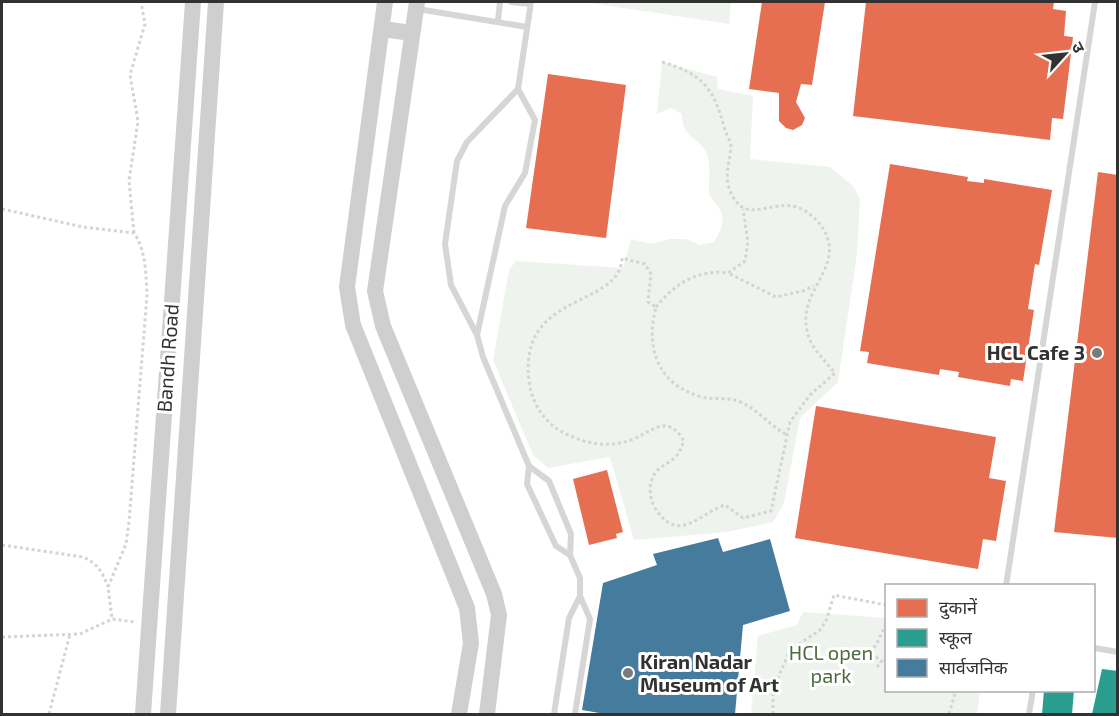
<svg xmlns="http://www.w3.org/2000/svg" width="1119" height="716" viewBox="0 0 1119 716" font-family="'Exo 2','Noto Sans Devanagari',sans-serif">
  <rect width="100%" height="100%" fill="#fff"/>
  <path fill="#eff3ed" d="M585,2H731L729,24Z
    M662,62L717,77L718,89L753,96L750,159L830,167L854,187L860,200L857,254L838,382L800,418L784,503L773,522L727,532L634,540L610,457L548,468L533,455L493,360L509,270L516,261L623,268L631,239L651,244L669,239H686L700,245L714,242C727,220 725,213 709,195C708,182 712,164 706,152C696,135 682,138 682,114L671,108L657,114Z
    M803,612L886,618V690L980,691L977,714H751L758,636L797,625Z"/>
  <path fill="#e76f51" d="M762,2H825L812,85L801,84L796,102L805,118L802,125L793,130L786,128L779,121V93L749,89Z
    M866,2H1054L1053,9L1066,11L1064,36L1073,37L1063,119L1052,118L1050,140L853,116Z
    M548,74L626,85L606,238L526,228Z
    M890,164L968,177L967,181L984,183V179L1052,190L1039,265L1035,264L1028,309L1034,310L1023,381L1011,379L1010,386L958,377L959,372L940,369L939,375L867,363L869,352L860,351Z
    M1098,172L1118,175V538L1054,532Z
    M816,406L996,437L989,478L1006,481L996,541L983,539L978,569L795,538Z
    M607,470L623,532L616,534L617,538L589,545L573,479Z"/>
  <path fill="#2a9d8f" d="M1102,669L1118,671V714H1092Z
    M1044,690H1074L1072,714H1042Z"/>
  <path fill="#457b9d" d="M718,538L723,552L770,539L790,611L743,625L735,714H605L582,710L603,583L657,565L653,554Z"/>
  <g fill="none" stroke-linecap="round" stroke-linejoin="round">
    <path stroke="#d4d4d4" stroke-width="3" stroke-dasharray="3 3" stroke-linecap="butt" d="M662,62C701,73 714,88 724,127C726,134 731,141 731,148C729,166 723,180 733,197C751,229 782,187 813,217C820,223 826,231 828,240C838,274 792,297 810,340C816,353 826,362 835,373L810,395L790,422L771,511L743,518L725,505C701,512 680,544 657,511C651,503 648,489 652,479C656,466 671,464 678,454C681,450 682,445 684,441C666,412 653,432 631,440C611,447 592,445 573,437C551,429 535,411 530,387C513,290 620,310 622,258L645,264L651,274L648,302L656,307C645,349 658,385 702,397C714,400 727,397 738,401C758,409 769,425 787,435
      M2,209L83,227L134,233C146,250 146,275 147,295L129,522L126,544L108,587L112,619
      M134,233L129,181L138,121L130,75L145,24L141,2
      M730,274L776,297L803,291L814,286
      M656,307C675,284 696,269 728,273L745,261L748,242L743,209
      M2,545L83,557C98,564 102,571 108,587
      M2,637L80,634L112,619L135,622
      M872,652L881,662
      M866,657L876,645L886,624
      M877,667L886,656
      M49,714L70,634
      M773,714V690L790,650L820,630L826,621L834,595L886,605
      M949,714L956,690"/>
    <path stroke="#d6d6d6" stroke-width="6" d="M511,2L530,4
      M531,2L518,89L467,142L457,161L445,244L451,285L477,335L483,357L529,466L549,481L571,534L570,555L580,578V596L590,619L575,714
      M418,9L527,27
      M498,21L500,2
      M477,335L505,206L525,173L535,120L518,89
      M529,466L527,484L556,546L570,555
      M1006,586L1095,2
      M1094,648L1118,652
      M554,714L569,618L580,596
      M1029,714L1033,690"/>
    <path stroke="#cfcfcf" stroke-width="16" d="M385,2L347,287L353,325L467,608L471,643L459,714
      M417,2L375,291L383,326L494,594L499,615L487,714
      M382,29L412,33
      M143,714L193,2
      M168,714L216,2"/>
  </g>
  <g fill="#7a7a7a" stroke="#fff" stroke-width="2">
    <circle cx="1097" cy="353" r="6"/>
    <circle cx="628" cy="673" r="6"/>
  </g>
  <g text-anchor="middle" stroke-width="6" stroke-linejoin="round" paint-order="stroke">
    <g font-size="20" font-weight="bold" fill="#323232" stroke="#fff" text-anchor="end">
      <text x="1085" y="360">HCL Cafe 3</text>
      <text x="640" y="669" text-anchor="start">Kiran Nadar<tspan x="640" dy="23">Museum of Art</tspan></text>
    </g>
    <g font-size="20" fill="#323232" stroke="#fff">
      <text transform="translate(168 358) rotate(-86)" y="7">Bandh Road</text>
    </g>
    <g font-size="20" fill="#4d6b41" stroke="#fff">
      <text x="831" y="660">HCL open<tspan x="831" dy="23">park</tspan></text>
    </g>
  </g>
  <rect width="1119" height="716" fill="none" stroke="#323232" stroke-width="6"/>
  <rect x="885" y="584" width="210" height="108" fill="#ffffff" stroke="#adadad" stroke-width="1.5"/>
  <rect x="897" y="599" width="30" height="18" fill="#e76f51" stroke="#adadad" stroke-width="1.5"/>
  <text x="939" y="614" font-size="18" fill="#323232">दुकानें</text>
  <rect x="897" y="629" width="30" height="18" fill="#2a9d8f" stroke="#adadad" stroke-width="1.5"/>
  <text x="939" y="644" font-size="18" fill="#323232">स्कूल</text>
  <rect x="897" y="659" width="30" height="18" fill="#457b9d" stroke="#adadad" stroke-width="1.5"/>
  <text x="939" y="674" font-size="18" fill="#323232">सार्वजनिक</text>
  <g transform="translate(1065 54) rotate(63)" stroke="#ffffff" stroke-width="4.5" paint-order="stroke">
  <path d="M0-4.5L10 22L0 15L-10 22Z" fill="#323232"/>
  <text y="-9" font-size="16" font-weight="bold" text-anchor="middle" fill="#323232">उ</text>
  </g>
</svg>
